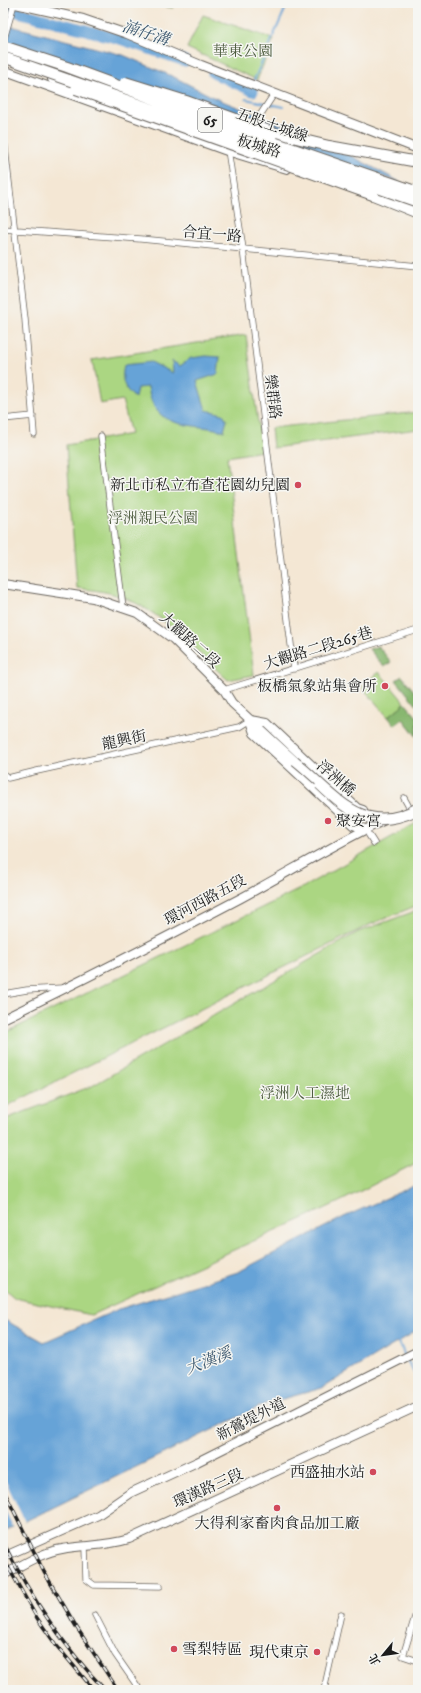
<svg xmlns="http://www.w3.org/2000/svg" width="421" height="1693" viewBox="0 0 421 1693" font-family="'IM FELL DW Pica','Noto Serif TC',serif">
  <rect width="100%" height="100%" fill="#f6f6f2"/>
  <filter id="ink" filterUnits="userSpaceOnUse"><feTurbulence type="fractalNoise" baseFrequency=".025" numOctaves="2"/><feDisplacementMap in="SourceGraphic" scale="8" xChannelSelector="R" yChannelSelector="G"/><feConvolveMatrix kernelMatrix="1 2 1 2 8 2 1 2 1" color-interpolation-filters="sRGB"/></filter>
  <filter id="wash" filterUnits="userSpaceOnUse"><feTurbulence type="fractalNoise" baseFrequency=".012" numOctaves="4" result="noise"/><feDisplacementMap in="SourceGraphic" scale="16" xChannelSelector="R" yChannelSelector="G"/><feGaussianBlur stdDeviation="0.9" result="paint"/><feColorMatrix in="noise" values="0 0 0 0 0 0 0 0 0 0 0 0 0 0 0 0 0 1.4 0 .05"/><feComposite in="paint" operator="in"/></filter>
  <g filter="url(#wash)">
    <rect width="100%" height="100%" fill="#f4e7d4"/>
    <path fill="#abd682" stroke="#64794f" d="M145,3H175L173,8Z
      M203,15L274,39L257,80L187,48Z
      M246,335L262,451L227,457L254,675L228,680C194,650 163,611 119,596C106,591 90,590 77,588L66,445L131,434L122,400L100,404L92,360Z
      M418,412V429L273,448L271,428Z
      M379,672L405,703L388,717L362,687Z
      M418,822V905L369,925L3,1108V1034L300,889Z
      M418,910V1162L337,1203L91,1315L15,1298L3,1288V1120L92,1086L358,932Z"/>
    <path fill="#88b770" stroke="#526a46" d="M378,646L391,662L384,667L369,649Z
      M402,676L418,696V707L396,680Z
      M405,703L417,717L418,716L417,737L403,719L395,725L388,717Z"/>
    <path fill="#66a3d7" stroke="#41607a" d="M3,24L123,55L174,77L215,98L331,145L402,183L3,50Z
      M206,356L220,357L218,374L197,381L206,410L223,414L227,420L224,431C191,422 154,432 148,387L137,388L135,398C123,388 121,380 124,365L151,362L173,373L172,361L180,366L191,358Z
      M418,1184V1330L322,1388L265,1404L3,1532V1319L44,1342L119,1309L238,1272L344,1217Z"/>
    <path fill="#f4e7d4" d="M3,1476L26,1524L14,1529L3,1506Z"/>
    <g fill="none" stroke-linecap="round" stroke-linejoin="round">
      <path stroke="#66a3d7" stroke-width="2" d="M254,80L287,5L338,3
        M246,99L284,107
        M398,1340L405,1356
        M407,1360L417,1378"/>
      <path stroke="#66a3d7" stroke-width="11" d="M3,8L123,40L185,61
        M213,73L253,91"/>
    </g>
  </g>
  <g filter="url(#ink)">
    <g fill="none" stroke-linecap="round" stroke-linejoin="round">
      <defs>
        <path id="street" d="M3,42L14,4
          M253,126L274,94
          M3,131L25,319L34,434
          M228,150L243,249L294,669
          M3,229L141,239L418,266
          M3,419L33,416
          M101,436L123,607
          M224,690L418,630
          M3,774L8,778L37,771L239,727L250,720
          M404,798L409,807
          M365,829L374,843
          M3,994L27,990L62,988
          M85,1547L86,1579L94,1585L160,1586
          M418,1607L403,1656L418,1661
          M95,1615L115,1654L140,1690
          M324,1690L341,1614"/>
        <path id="secondary" d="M11,3L83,19L127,34L201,65L418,149
          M3,70L227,151L287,169
          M3,584L93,598L137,613L173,639L224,690L232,703L295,761
          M251,720L267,723L357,808L363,810
          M250,721L254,733L353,825L365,829
          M3,1019C83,980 163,939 241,898C289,872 336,843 385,820
          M3,1557L98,1515L130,1493L197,1462L418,1351
          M3,1575C21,1566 42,1552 62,1549C85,1545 107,1546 129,1539L418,1406"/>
        <path id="highway" d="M53,79L76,89
          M275,133L329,146L418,162
          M373,195L418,213"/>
      </defs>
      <use href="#street" stroke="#68635c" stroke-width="7"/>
      <use href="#secondary" stroke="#68635c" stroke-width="10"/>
      <use href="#highway" stroke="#68635c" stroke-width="12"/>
      <use href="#street" stroke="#fff" stroke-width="5.5"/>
      <use href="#secondary" stroke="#fff" stroke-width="8"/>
      <use href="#highway" stroke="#fff" stroke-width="10"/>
      <defs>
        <path id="rail" d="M3,1489L44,1572L77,1628L118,1690
          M3,1542C30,1596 63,1646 105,1690
          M3,1558L37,1618L56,1645L94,1690"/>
      </defs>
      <use href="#rail" stroke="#1c1c1c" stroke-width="3.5"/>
      <use href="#rail" stroke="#f6f6f2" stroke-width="2" stroke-dasharray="6" stroke-linecap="butt"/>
      <defs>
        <path id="street-bridge" d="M318,786C350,817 374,833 418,812"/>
        <path id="secondary-bridge" d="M295,761C334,792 363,839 418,807"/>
        <path id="highway-bridge" d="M3,46L67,67L233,128L418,192
          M3,57L418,202
          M125,82L186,101L275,133
          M76,89L373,195"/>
      </defs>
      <use href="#street-bridge" stroke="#68635c" stroke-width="7" stroke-linecap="butt"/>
      <use href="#secondary-bridge" stroke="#68635c" stroke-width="10" stroke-linecap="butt"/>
      <use href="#highway-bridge" stroke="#68635c" stroke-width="12" stroke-linecap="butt"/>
      <use href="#street-bridge" stroke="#fff" stroke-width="5.5"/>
      <use href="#secondary-bridge" stroke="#fff" stroke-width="8"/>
      <use href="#highway-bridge" stroke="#fff" stroke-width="10"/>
    </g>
  </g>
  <g fill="#d1495b" stroke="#f6f6f2" stroke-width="1.5">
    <circle cx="298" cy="485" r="4"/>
    <circle cx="385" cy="686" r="4"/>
    <circle cx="328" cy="821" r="4"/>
    <circle cx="373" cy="1472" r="4"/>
    <circle cx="277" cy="1508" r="4"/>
    <circle cx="174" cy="1649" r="4"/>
    <circle cx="317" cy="1652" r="4"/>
  </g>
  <g text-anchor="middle" stroke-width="3" stroke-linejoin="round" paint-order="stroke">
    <rect fill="#f6f6f2" stroke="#5d5d5c" stroke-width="1" x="198" y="108" width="24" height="24" rx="3"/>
    <g font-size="14" font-weight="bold" fill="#1c1c1c">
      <text x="210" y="125">65</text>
    </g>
    <g font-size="15" fill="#4e5d40" stroke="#f6f6f2">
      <text x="243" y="56">華東公園</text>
      <text x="153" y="523">浮洲親民公園</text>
      <text x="305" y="1098">浮洲人工濕地</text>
    </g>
    <g font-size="15" fill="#1c1c1c" stroke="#f6f6f2">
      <text transform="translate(272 125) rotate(19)" y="5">五股土城線</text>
      <text transform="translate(259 146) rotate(17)" y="5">板城路</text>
      <text transform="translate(212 234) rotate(5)" y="5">合宜一路</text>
      <text transform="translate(273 397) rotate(83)" y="5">樂群路</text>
      <text transform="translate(190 640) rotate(42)" y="5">大觀路二段</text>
      <text transform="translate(318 648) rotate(-17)" y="5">大觀路二段265巷</text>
      <text transform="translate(124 740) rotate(-12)" y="5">龍興街</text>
      <text transform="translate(336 778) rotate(41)" y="5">浮洲橋</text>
      <text transform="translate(205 900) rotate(-28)" y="5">環河西路五段</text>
      <text transform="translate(251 1419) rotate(-27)" y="5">新鶯堤外道</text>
      <text transform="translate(208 1488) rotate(-24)" y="5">環漢路三段</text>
    </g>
    <g font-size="15" fill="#1c1c1c" stroke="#f6f6f2" text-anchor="end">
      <text x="290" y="490">新北市私立布查花園幼兒園</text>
      <text x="377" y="691">板橋氣象站集會所</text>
      <text x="336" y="826" text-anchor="start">聚安宮</text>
      <text x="365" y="1477">西盛抽水站</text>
      <text x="277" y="1528" text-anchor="middle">大得利家畜肉食品加工廠</text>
      <text x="182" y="1654" text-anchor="start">雪梨特區</text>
      <text x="309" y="1657">現代東京</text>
    </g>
    <g font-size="16" font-style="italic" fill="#3d5970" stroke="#f6f6f2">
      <text transform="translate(146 32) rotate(18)" y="6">湳仔溝</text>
      <text transform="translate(208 1360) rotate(-21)" y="6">大漢溪</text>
    </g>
  </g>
  <rect width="421" height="1693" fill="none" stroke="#f6f6f2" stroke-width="16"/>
  <g transform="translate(383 1655) rotate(241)" stroke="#f6f6f2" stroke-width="3" paint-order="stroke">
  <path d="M0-3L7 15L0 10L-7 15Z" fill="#1c1c1c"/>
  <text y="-6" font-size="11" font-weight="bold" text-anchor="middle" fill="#1c1c1c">北</text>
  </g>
</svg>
